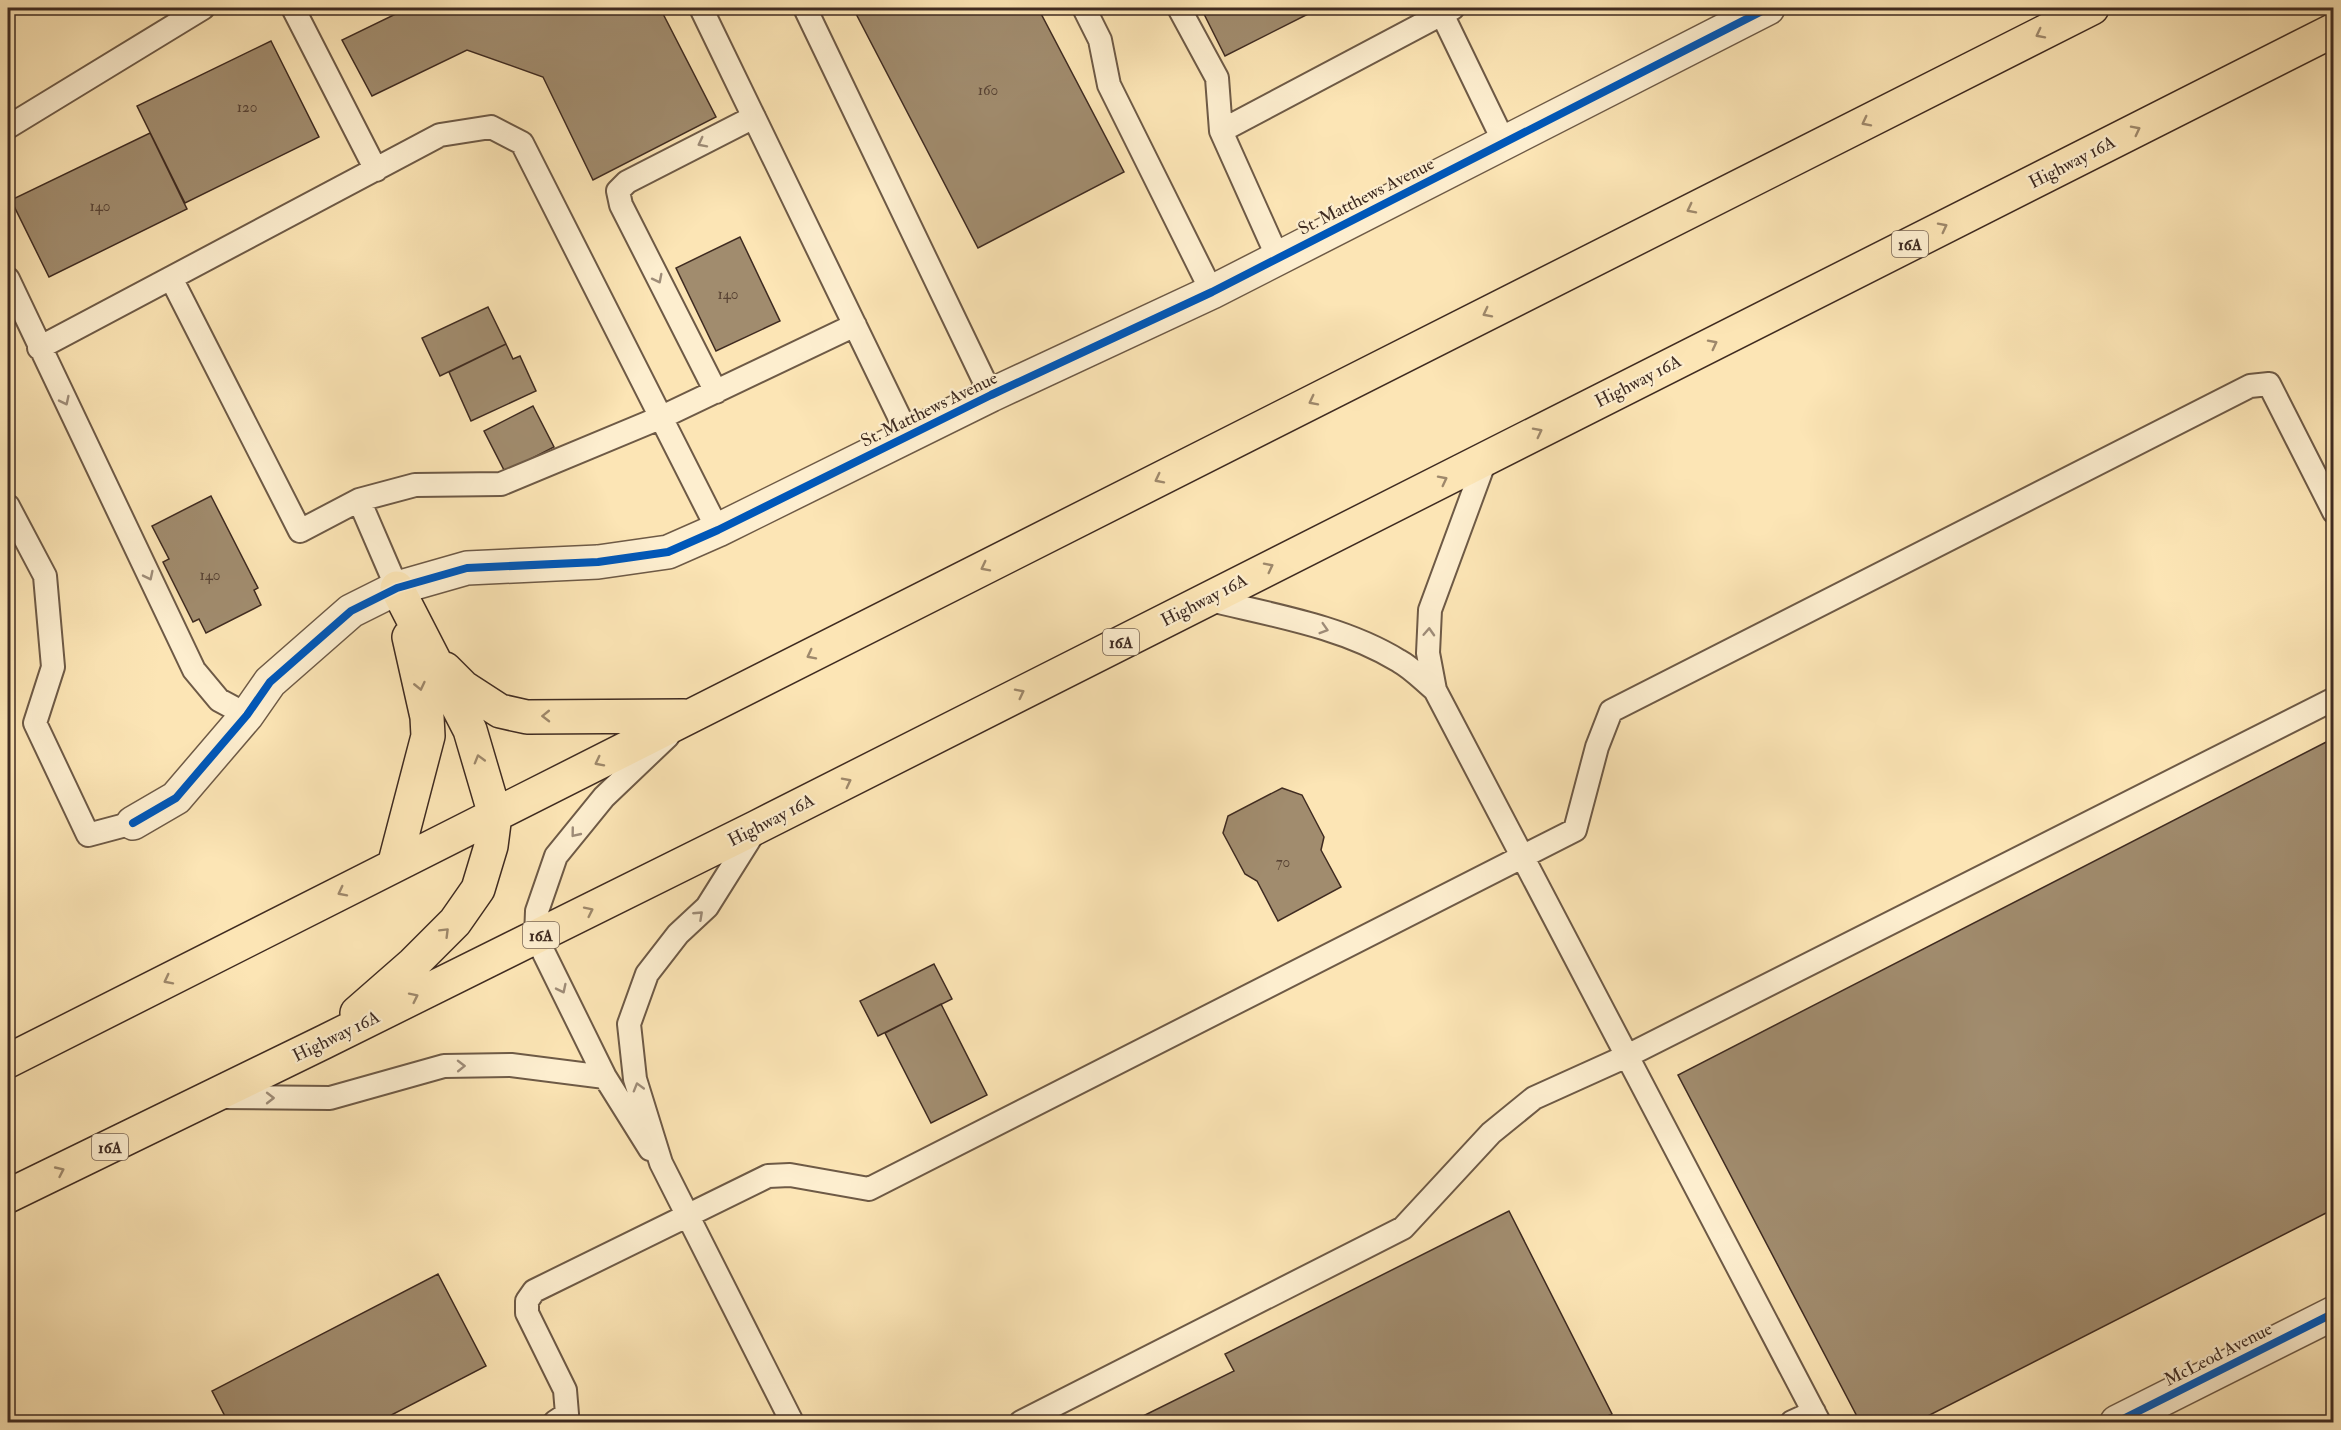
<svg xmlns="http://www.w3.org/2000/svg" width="2341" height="1430" viewBox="0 0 2341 1430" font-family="'IM FELL Double Pica',serif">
  <rect width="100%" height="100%" fill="#fce5b5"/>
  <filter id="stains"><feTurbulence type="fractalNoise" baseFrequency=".00333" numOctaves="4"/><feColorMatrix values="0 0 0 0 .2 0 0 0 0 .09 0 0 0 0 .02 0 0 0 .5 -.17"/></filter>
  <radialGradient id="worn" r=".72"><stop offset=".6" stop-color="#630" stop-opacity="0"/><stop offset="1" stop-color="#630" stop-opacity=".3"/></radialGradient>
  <path fill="#a18c6e" stroke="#3f2b21" stroke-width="1.5" d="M408,8H660L716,117L593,180L543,77L467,50L372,96L342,40Z
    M853,8H1038L1124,172L978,248Z
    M1201,8H1320L1225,56Z
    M271,41L319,137L185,203L137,106Z
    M150,133L187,209L49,277L11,200Z
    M740,237L780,321L716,351L676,268Z
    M488,307L506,344L440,376L422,338Z
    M506,344L513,359L520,356L536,391L471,421L449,372Z
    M533,406L554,447L505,472L484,431Z
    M211,496L258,588L254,590L261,605L206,633L199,619L193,622L163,562L169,559L152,526Z
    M2334,738V1209L1916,1422H1860L1678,1075Z
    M1282,788L1302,795L1324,837L1321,850L1341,887L1278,921L1257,881L1245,874L1223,833L1228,816Z
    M934,964L952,999L878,1036L860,1001Z
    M941,1004L987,1095L931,1123L885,1033Z
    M1509,1211L1612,1414L1594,1422H1131L1234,1371L1225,1354Z
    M438,1274L486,1366L378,1422H228L212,1391Z"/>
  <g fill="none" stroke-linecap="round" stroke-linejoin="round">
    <defs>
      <path id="service" d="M293,8L376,170
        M701,8L909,437
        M805,8L991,395
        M1084,8L1100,40L1109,85L1212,292
        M1179,8L1217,78L1221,131L1278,258
        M1442,14L1504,142
        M8,127L203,8
        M1221,131L1453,8
        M171,278L300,531L359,500L415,485L501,484L662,417L855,325
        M8,279L194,670L219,700L247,715
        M39,348L440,135L491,127L522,143L718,530
        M716,392L621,205L618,191L627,182L754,117
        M1486,458L1430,610L1428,653L1435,690L1819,1422
        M359,500L397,588
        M8,506L45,576L53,667L35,723L88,835L133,823
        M1206,599C1271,615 1342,626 1399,661C1412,668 1423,680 1435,690
        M756,829L707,907L678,934L647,974L629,1024L635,1079L661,1163L792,1422
        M219,1097L330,1098L444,1066L511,1065L605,1077
        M650,1149L605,1077L536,937L537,911L556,856L604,797L668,736
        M555,1422L567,1414L565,1390L527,1313V1301L534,1291L768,1176L790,1175L869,1189L1575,830L1597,747L1611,711L2250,386L2269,384L2334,512
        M1021,1422L1403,1228L1491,1133L1534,1098L1627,1056L2334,699
        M1792,1422L1814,1412"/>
      <path id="minor" d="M133,823L176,798L247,715L270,682L351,611L397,588L467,568L598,562L668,552L718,530L991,395L1212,292L1768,8"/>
      <path id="tertiary" d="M2117,1422L2334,1313"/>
      <path id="primary" d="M445,669L463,687L500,711L527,717L684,716
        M394,866L428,736L427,717L409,637
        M357,1013L413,964L455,922L478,889L491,846L495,815L470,730L397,588
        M8,1061L2092,8
        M8,1196L324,1042L757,827L2334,30"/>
    </defs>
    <use href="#service" stroke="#6e5a46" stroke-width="26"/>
    <use href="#minor" stroke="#6e5a46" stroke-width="36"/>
    <use href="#tertiary" stroke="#6e5a46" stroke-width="36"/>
    <use href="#primary" stroke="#3f2b21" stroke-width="36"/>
    <use href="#service" stroke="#fdeecf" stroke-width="22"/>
    <use href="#minor" stroke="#fdeecf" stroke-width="33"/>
    <use href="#tertiary" stroke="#fdeecf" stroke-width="33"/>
    <use href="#primary" stroke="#fce5b5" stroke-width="33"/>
    <defs>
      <path id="cycleway" d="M133,823L176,798L247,715L270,682L351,611L397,588L467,568L598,562L668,552L718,530L991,395L1212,292L1768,8
        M2117,1422L2334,1313"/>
    </defs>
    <use href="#cycleway" stroke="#fdeecf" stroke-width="11"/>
    <use href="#cycleway" stroke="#0057b8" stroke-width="8"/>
  </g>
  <defs><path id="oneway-chevron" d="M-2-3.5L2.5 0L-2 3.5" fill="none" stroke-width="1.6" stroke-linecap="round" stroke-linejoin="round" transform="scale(1.5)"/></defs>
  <g stroke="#9e886b">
    <use href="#oneway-chevron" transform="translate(2040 34) rotate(153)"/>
    <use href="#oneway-chevron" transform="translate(1866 122) rotate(153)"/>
    <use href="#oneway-chevron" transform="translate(2136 130) rotate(-27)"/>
    <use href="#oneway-chevron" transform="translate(1691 209) rotate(153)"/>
    <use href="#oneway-chevron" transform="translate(1943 227) rotate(-27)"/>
    <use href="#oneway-chevron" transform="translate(1487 313) rotate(153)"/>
    <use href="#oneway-chevron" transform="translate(1713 344) rotate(-27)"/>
    <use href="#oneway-chevron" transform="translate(1313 401) rotate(153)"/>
    <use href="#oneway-chevron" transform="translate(1538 432) rotate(-27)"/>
    <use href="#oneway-chevron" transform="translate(1159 479) rotate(153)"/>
    <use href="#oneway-chevron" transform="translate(1443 480) rotate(-27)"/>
    <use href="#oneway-chevron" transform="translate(985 567) rotate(153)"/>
    <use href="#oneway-chevron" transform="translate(1269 567) rotate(-27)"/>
    <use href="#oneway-chevron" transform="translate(811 655) rotate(153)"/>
    <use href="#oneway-chevron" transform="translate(420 686) rotate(77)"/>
    <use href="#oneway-chevron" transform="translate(1020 693) rotate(-27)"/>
    <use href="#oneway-chevron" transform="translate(546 716) rotate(179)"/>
    <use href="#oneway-chevron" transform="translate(479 759) rotate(-106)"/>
    <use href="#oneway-chevron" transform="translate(599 762) rotate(153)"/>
    <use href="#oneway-chevron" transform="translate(847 782) rotate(-27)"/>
    <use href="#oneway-chevron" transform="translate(342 892) rotate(153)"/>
    <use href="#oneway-chevron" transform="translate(589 911) rotate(-26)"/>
    <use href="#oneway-chevron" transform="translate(445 932) rotate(-45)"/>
    <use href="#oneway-chevron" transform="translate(168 980) rotate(153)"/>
    <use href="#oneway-chevron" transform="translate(414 997) rotate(-26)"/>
    <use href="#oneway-chevron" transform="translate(60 1171) rotate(-25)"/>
  </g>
  <g stroke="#9e8c78">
    <use href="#oneway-chevron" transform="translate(702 143) rotate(153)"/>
    <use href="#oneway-chevron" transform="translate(658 279) rotate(63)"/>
    <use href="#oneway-chevron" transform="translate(65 401) rotate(64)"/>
    <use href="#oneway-chevron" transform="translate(149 576) rotate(64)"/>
    <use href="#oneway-chevron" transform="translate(1324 629) rotate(17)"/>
    <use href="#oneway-chevron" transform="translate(1429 632) rotate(-87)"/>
    <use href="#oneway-chevron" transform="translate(575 833) rotate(129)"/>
    <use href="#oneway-chevron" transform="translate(699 915) rotate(-43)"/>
    <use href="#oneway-chevron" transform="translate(562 989) rotate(64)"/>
    <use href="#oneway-chevron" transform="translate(461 1066) rotate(-1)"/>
    <use href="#oneway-chevron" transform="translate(638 1087) rotate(-106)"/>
    <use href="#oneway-chevron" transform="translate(270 1098)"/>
  </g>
  <g text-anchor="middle" stroke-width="4.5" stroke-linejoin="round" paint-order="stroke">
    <g font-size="15" fill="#584334">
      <text x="988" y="95">160</text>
      <text x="247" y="112">120</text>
      <text x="100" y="211">140</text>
      <text x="728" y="299">140</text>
      <text x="210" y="580">140</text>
      <text x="1283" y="867">70</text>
    </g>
    <g fill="#fdeecf" stroke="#786655" stroke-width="1.5">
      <rect x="1892" y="231" width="36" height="26" rx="4.5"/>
      <rect x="1103" y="629" width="36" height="26" rx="4.5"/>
      <rect x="523" y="922" width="36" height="26" rx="4.5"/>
      <rect x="92" y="1134" width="36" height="26" rx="4.5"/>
    </g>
    <g font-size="16" font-weight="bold" fill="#3f2b21">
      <text x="1910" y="250">16A</text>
      <text x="1121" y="648">16A</text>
      <text x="541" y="941">16A</text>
      <text x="110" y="1153">16A</text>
    </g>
    <g font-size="18" fill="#3f2b21" stroke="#fdeecf">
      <text transform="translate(2072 162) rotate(-27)" y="6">Highway 16A</text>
      <text transform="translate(1366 196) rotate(-27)" y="6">St. Matthews Avenue</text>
      <text transform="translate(1638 381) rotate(-27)" y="6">Highway 16A</text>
      <text transform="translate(929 409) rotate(-26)" y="6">St. Matthews Avenue</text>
      <text transform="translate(1204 600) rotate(-27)" y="6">Highway 16A</text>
      <text transform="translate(771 820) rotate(-27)" y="6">Highway 16A</text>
      <text transform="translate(336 1036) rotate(-26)" y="6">Highway 16A</text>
      <text transform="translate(2218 1354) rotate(-27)" y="6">McLeod Avenue</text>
    </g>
  </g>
  <rect width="2341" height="1430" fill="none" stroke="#fce5b5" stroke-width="30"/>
  <rect x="9" y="9" width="2323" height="1412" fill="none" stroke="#3f2b21" stroke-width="3"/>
  <rect x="15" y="15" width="2311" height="1400" fill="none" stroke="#3f2b21" stroke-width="1.5"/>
  <rect width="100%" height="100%" filter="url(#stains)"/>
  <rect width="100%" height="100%" fill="url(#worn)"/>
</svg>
